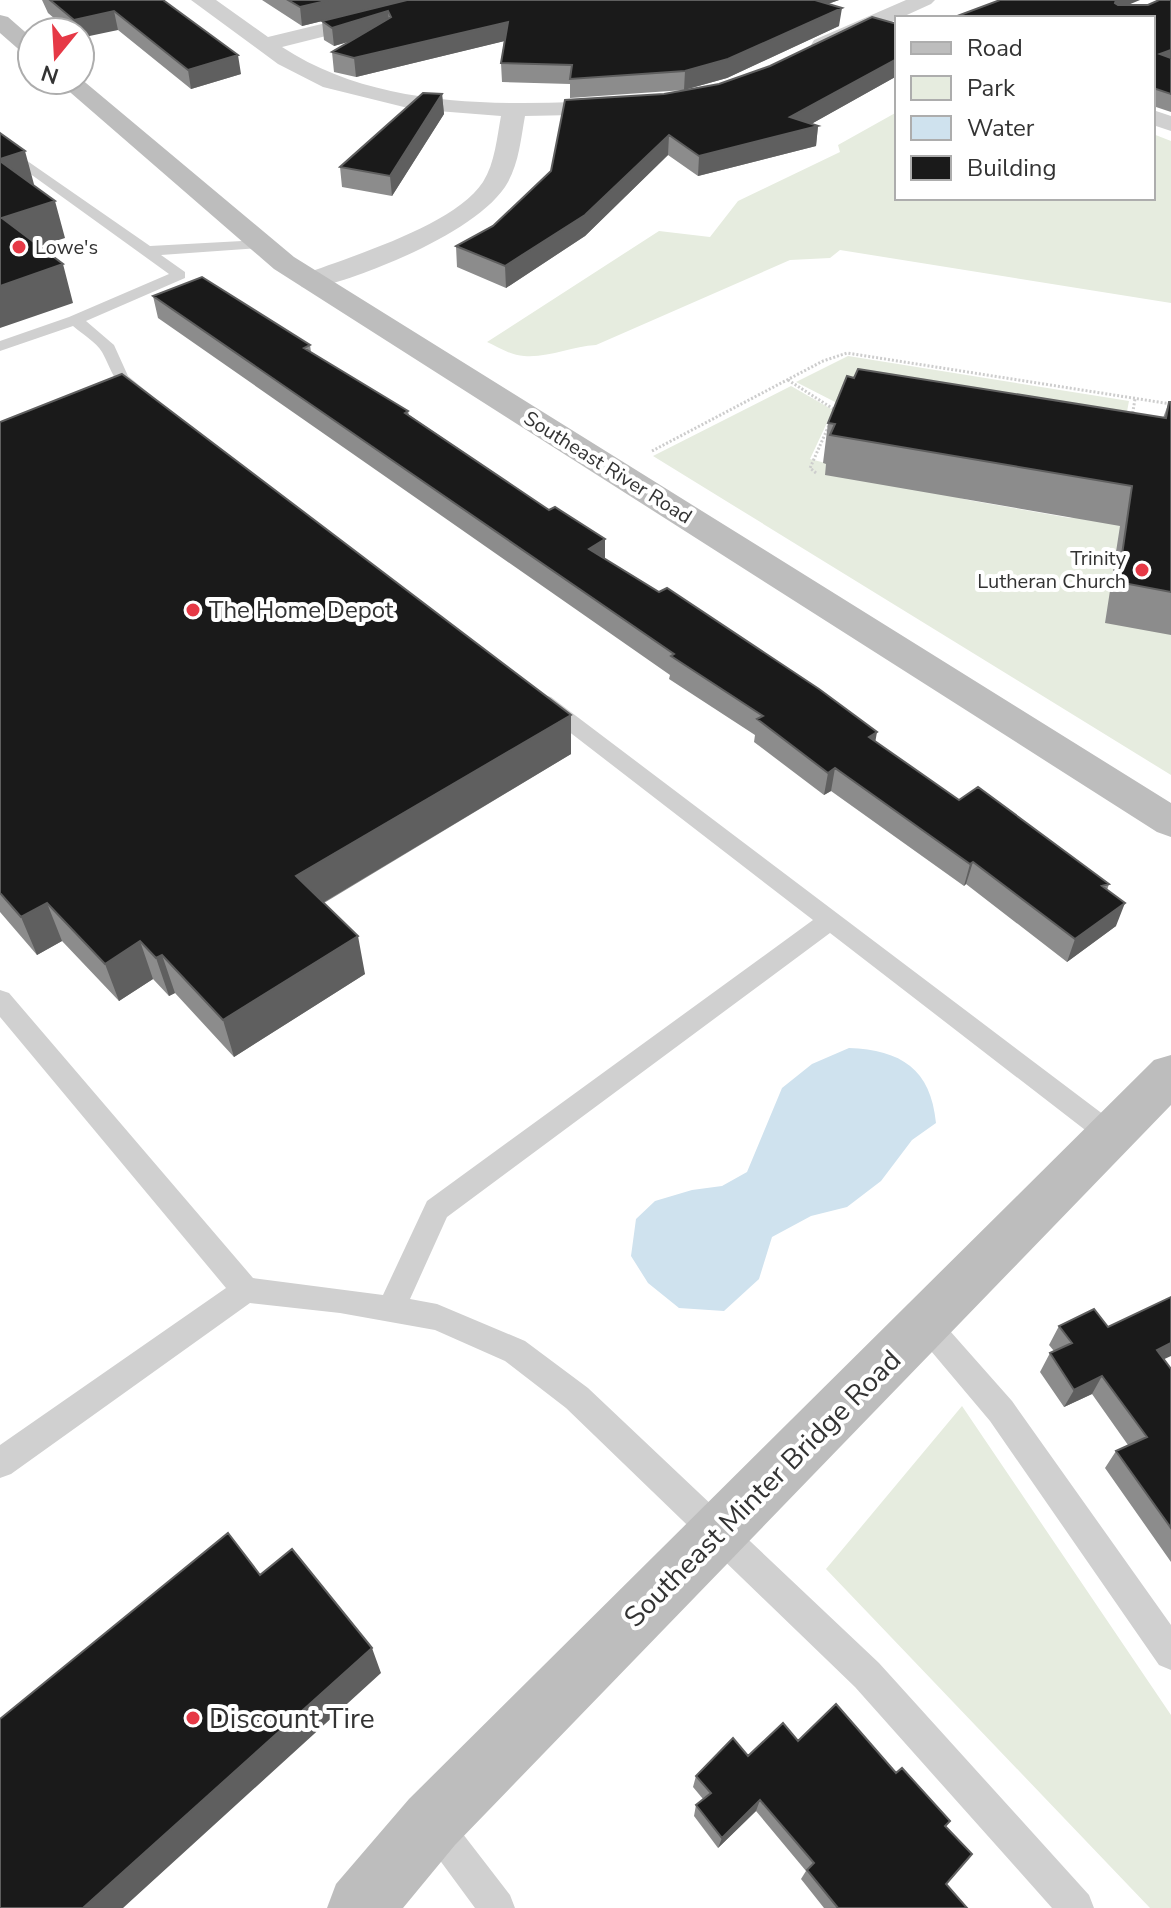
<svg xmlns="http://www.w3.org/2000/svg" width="1171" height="1908" viewBox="0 0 1171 1908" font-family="'Nunito Sans',sans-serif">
  <rect width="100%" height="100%" fill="#fff"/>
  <path fill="#e6ecdf" d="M897,112V198H1153V134L1171,141V303L840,250L830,258L790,260L596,345C572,346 549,358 524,356C512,356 498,347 487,342L659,231L710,237L738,201L840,152L838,145Z
    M848,356L1129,401L1122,438L837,403L796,382Z
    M791,386L833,410L810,459L968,500L1070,518L1123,505L1171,635V775L653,456Z
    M962,1406L1171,1715V1908H1150L826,1569Z"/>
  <path fill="#cfe2ee" d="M849,1048C901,1050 931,1069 936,1123L912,1140L881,1181L847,1207L811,1216L772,1237L759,1279L724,1311L679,1308L648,1283L631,1256L636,1219L655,1201L692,1190L722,1186L747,1172L782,1088L812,1064Z"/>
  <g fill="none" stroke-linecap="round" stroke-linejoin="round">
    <path stroke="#cdcdcd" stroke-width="3" stroke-dasharray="2 2" stroke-linecap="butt" d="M788,380L835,410
      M1132,417L1135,399
      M652,451L823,361L847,353L1171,404
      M816,473L810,468L830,423"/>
    <path fill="#d0d0d0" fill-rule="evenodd" d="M0,142L150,246L259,240L266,244L259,248L161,255L185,272V278L86,321L114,345L128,376L151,395L149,399C121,404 112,370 102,352C96,342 82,334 73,326L0,351V341L69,317L169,274L0,152Z
      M544,695L551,697L1120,1127L1124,1135L1120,1143L1111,1146L1102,1143L830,933L447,1217L410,1299L437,1304L525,1341L588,1388L879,1663L1089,1895L1094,1908H1052L855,1687L566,1408L505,1361L435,1330L340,1313L250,1303L11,1474L0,1478V1445L226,1288L0,1017V990L9,993L253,1278L383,1295L427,1201L813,920L537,707L534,702L537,697Z
      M925,1310L935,1314L1012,1401L1171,1625V1670L1159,1665L990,1421L915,1332L911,1323L915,1314Z
      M434,1806L446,1812L510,1895L515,1908H475L422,1836L416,1824L422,1812Z"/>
    <path fill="#d0d0d0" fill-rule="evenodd" d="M191,0H216L268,37L421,0H458L454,4L282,47C381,112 511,105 625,100L633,102L637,107L633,112L625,114L525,116C521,138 519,162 508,182C481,231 366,276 312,289L302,287L298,281L302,275C351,256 454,226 483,182C495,163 497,137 501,116L412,109L323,87L278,64Z
      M906,0H935L931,4L830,50L822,52L811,45L814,40Z
      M1153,110L1171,116V131L1153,125Z"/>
    <path fill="#bdbdbd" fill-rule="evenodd" d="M0,15L8,17L32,38V56L24,54L0,33Z
      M80,78L294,257L1171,803V837L1157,832L274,269L56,80Z
      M1171,1055V1105L455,1845L403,1908H327L336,1884L409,1799L1154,1060Z"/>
  </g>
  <path fill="#8c8c8c" d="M42,0H163L241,74L191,89L118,30L70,32L48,13Z
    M262,0H839L828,4L839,26L727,78L684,90L570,98V84L502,82L501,63L504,41L356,77L334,72L332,52L350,41L334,46L324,40L322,21L358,12L302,26Z
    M1171,0V112L1153,106V18L1128,5H1148Z
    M897,24V76L811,124L818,126L816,146L698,176L668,155L585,236L506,288L457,267L456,246L493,226L664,94L719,84Z
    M442,94L444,114L392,196L342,187L340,167Z
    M153,296L310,345L311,352L408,411L409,415L549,510L605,539V559L959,800L1109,884L1107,890L1116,926L1067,962L966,884L964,886L831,791L824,795L754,742L755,735L669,679L670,675L158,318Z
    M1169,402H1171V635L1105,623L1120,526L825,475L826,464L823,463L828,423L1163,418Z
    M0,422L571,715V754L324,903L365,974L234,1057L175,993L169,996L153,979L119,1001L62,941L37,955L0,912Z
    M1059,1326L1108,1327L1164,1359L1171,1369V1562L1105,1468L1116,1451L1128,1445L1092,1394L1064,1407L1040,1372L1050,1353L1054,1351L1049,1345Z
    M798,1741L896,1773L950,1821L946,1827V1884L967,1908H824L801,1879L806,1871L756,1811L718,1848L694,1816L696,1805L703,1799L693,1787L696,1776L748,1756Z"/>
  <path fill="#5f5f5f" d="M330,0H408L302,26L300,7Z
    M801,0H839L799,14Z
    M1116,0H1140L1116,10L1115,3Z
    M842,8L839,26L727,78L684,90L685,71Z
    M114,11L118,30L80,38V32H76L74,20Z
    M388,11L390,30L334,46L332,28Z
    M508,22L509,40L356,77L354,58Z
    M1171,50V64L1160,54Z
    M238,55L241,74L191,89L188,70Z
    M897,59V76L797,132L818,126L816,146L698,176L699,156L790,117Z
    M442,94L444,114L392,196L390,176Z
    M669,135L668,155L585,236L506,288L505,266Z
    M25,151L35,188L0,166V159Z
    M55,201L65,238L13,255L2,218Z
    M63,264L73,303L0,328V286Z
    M605,539V562L589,549Z
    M571,715V754L304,914L296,876Z
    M877,732L873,755L869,737Z
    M835,768L831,791L824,795L828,773Z
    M973,862L966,884L964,886L970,864Z
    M47,903L62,941L37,955L21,917Z
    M1125,903L1116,926L1067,962L1075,939Z
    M358,936L365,974L234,1057L223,1020Z
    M140,941L153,979L119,1001L105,964Z
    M162,955L175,993L169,996L156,958Z
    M1171,1343V1356L1145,1368L1157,1350Z
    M1102,1376L1092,1394L1064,1407L1074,1390Z
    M372,1648L381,1673L123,1908H83Z
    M760,1800L756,1811L718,1848L722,1838Z"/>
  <path fill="#1a1a1a" stroke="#5f5f5f" stroke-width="2" d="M50,0H163L238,55L188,70L114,11L74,20Z
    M288,0H330L300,7Z
    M407,0H815L842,8L728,59L685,71L570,79L572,65L501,63L508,22L354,58L332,52L391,17L388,11L332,28L322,21Z
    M1000,0H1116L1115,3L1118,5H1148L1159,0H1171V50L1160,54L1171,58V94L1153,88V18H952Z
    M872,17L897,24V59L790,117L818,126L699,156L669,135L585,215L505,266L456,246L493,226L551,171L565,100L664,94L719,84L770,66Z
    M423,93L442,94L390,176L340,167Z
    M0,133L25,151L0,159Z
    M0,161L55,201L2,218L63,264L0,286Z
    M202,277L310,345L304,348L408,411L405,413L549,510L555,507L605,539L589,549L659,592L667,588L819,689L877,732L869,737L959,800L978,787L1109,884L1102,886L1125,903L1075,939L973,862L970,864L835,768L828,773L757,719L763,716L671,656L674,654L153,296Z
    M858,369L1166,418L1169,402H1171V592L1118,582L1132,486L830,435L835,424L828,423L847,376L854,378Z
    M122,374L571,715L296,876L358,936L223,1020L162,955L156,958L140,941L105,964L47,903L21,917L0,893V422Z
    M1171,1297V1343L1157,1350L1171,1369V1528L1116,1451L1147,1437L1102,1376L1074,1390L1050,1353L1072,1343L1059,1326L1094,1309L1108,1327Z
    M228,1533L260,1575L292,1549L372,1648L83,1908H0V1719Z
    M836,1704L896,1773L902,1768L950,1821L945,1826L972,1854L946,1884L967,1908H838L807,1870L814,1863L760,1800L722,1838L696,1805L711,1793L696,1776L733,1738L748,1756L783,1723L798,1741Z"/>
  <g fill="#e63946" stroke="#fff" stroke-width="3">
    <circle cx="19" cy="247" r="8"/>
    <circle cx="1142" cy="570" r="8"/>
    <circle cx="193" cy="610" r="8"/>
    <circle cx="193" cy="1718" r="8"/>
  </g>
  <g text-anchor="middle" stroke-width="8" stroke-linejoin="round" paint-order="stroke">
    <g font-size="20" fill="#333" stroke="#fff" text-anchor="start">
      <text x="35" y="254">Lowe's</text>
      <text x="1126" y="565" text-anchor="end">Trinity<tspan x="1126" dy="23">Lutheran Church</tspan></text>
    </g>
    <g font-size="20" fill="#333" stroke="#fff">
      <text transform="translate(608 467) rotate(32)" y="7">Southeast River Road</text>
    </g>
    <g font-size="24" fill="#333" stroke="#fff" text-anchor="start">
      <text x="209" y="618">The Home Depot</text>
    </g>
    <g font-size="28" fill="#333" stroke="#fff">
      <text transform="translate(762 1488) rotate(-45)" y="10">Southeast Minter Bridge Road</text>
    </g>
    <g font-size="28" fill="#333" stroke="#fff" text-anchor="start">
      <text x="209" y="1728">Discount Tire</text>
    </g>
  </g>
  <rect x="895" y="16" width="260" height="184" fill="#ffffff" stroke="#adadad" stroke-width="2"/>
  <rect x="911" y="42" width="40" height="12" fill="#bdbdbd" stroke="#adadad" stroke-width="2"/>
  <text x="967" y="56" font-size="24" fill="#333333">Road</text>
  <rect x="911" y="76" width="40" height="24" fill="#e6ecdf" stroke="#adadad" stroke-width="2"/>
  <text x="967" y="96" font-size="24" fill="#333333">Park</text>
  <rect x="911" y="116" width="40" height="24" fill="#cfe2ee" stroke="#adadad" stroke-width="2"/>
  <text x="967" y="136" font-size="24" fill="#333333">Water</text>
  <rect x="911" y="156" width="40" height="24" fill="#1a1a1a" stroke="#adadad" stroke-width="2"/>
  <text x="967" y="176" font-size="24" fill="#333333">Building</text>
  <g transform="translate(56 56) rotate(198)"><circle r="38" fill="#ffffff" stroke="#adadad" stroke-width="2"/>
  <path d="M0-6L14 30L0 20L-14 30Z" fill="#e63946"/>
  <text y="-12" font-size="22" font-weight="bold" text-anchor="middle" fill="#333333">N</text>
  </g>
</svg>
